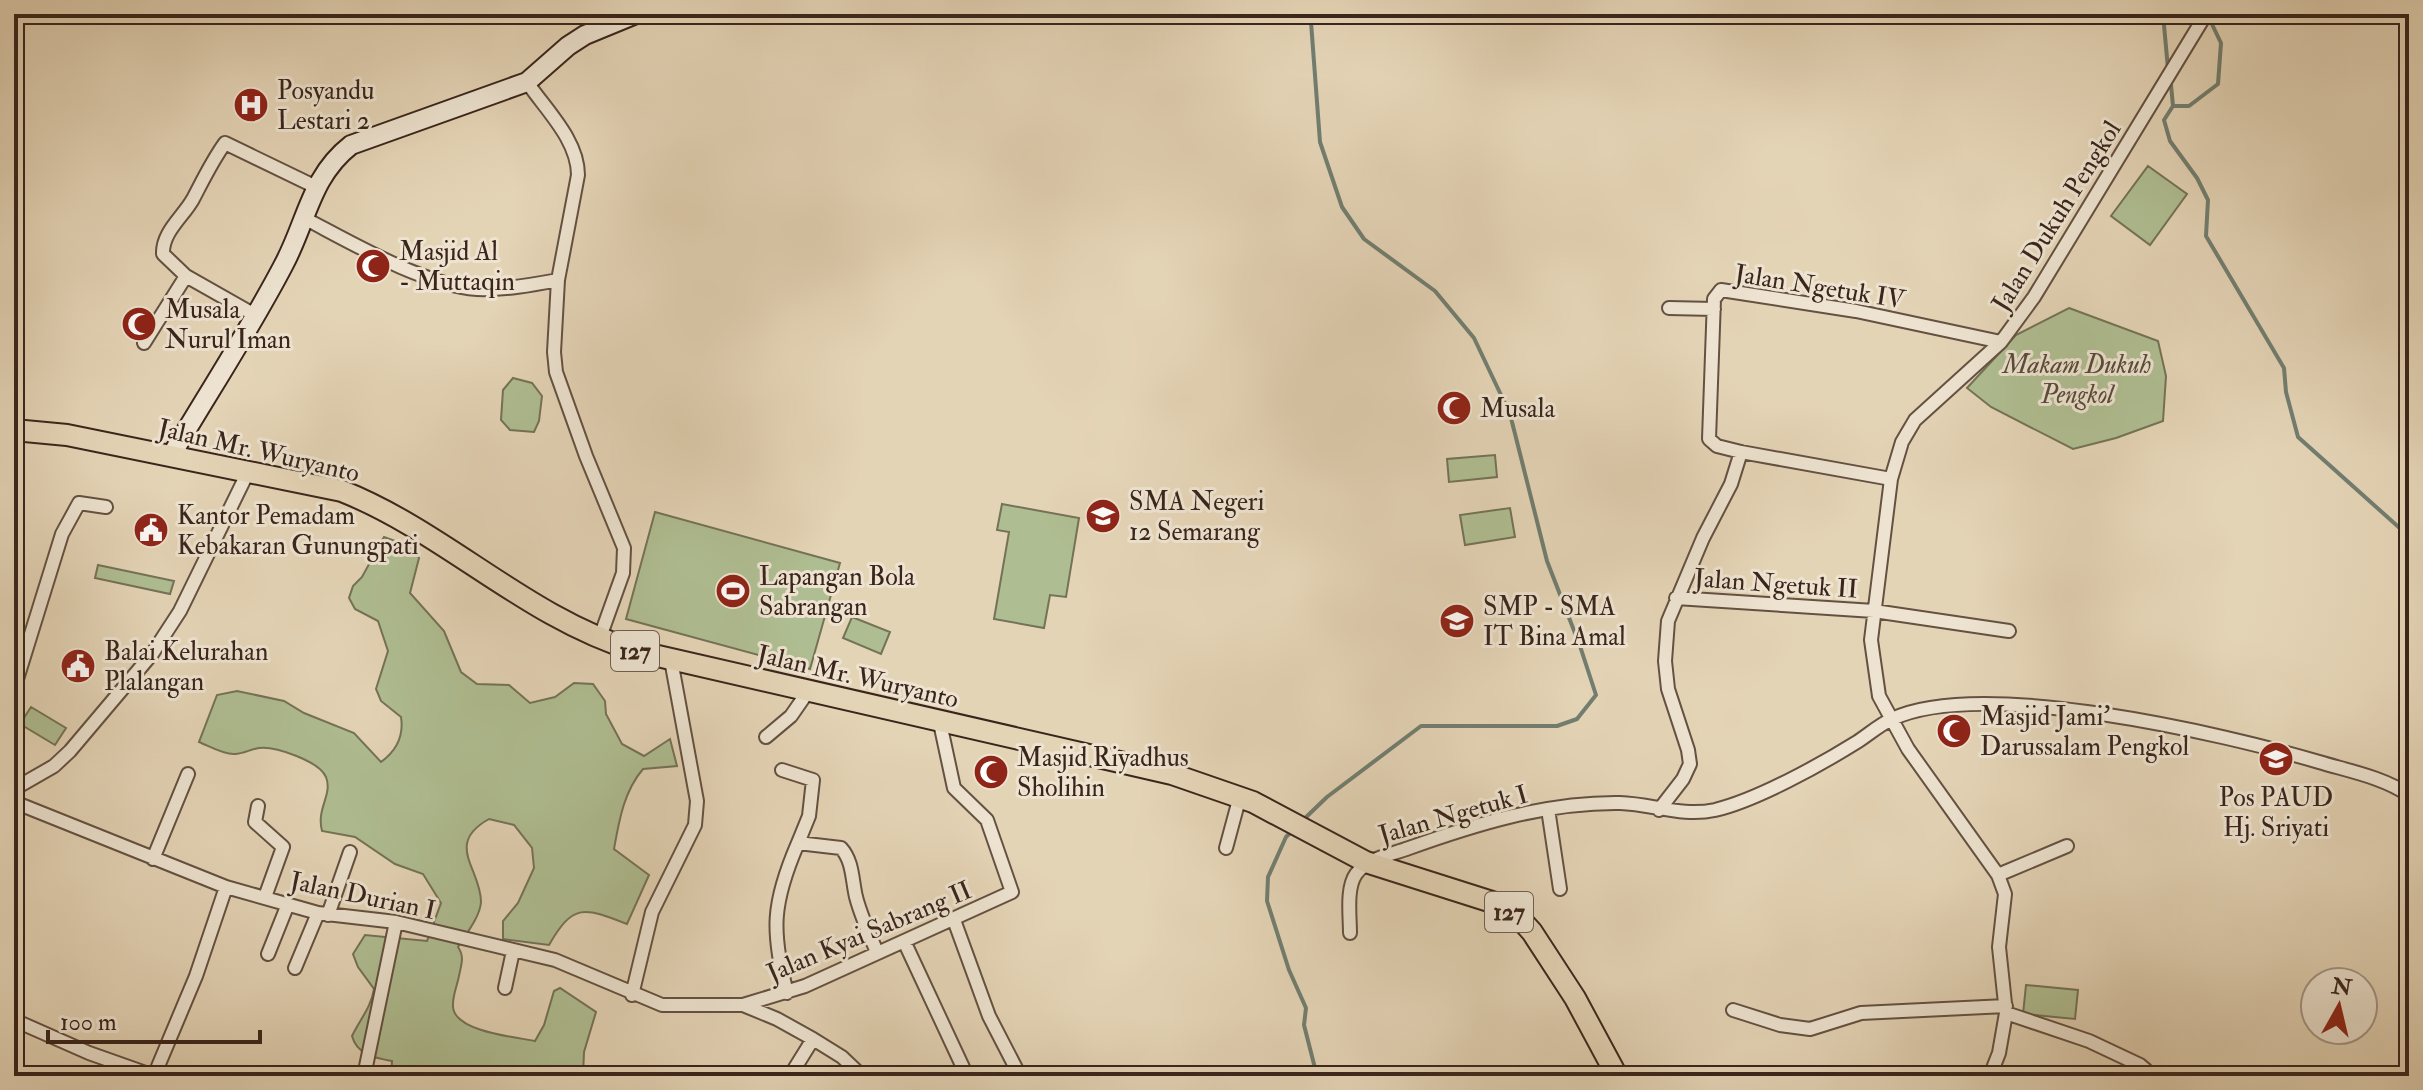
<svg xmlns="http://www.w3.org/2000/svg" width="2423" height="1090" viewBox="0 0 2423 1090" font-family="'IM FELL Double Pica',serif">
  <rect width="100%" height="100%" fill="#e4d4b6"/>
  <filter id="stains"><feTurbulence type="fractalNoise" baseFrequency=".0025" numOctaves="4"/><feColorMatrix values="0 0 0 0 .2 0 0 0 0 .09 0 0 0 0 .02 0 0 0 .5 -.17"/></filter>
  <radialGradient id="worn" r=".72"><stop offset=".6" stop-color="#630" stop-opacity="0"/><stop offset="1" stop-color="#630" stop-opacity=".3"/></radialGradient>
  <path fill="#afbe92" stroke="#747257" stroke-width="2" d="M2148,166L2187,194L2150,245L2111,216Z
    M2069,308L2158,341L2166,376L2163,421L2116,438L2073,449L1991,407L1967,388L2016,335Z
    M513,378L532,383L542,396L539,421L534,432L510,430L501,420L503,390Z
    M1495,455L1497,477L1449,482L1447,459Z
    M1002,504L1079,518L1066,597L1050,595L1044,628L994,619L1009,532L997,530Z
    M1510,508L1515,537L1465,545L1460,515Z
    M655,512L840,563L810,669L626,619Z
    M384,537L403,544L416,552L419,558L410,593L444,631L461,672L477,684L509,685L530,703L555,697L574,683L593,684L605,701L606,714L622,744L644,756L670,739L677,766L643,769C624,791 619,821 614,849L649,875L627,924C584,907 573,903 549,945L503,939V921L518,903L534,868L532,848L514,825L489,819C444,844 481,869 481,902C480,917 466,934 458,947C465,957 461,965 459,976C457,986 452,997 453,1007C455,1032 516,1037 535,1041L544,1025L554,991L560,988L596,1012L584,1052L583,1076H391L392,1061C375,1058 357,1055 352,1036C360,1019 371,1008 374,989L358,967L353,954L365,935L427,941L441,903L423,874L395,864L355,837L322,831C316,808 333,795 326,777C319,761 275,746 259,748C251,749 243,754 235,754C224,755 209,746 199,742L217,695L237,691L284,701L304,713L354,733L381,762C396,751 404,736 401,717L381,701L376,689L388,651L378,621L355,609L349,598L353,586L362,577Z
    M98,565L174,581L170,594L95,578Z
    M852,617L890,632L881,654L843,638Z
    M31,707L66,728L55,745L20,724Z
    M2026,985L2078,990L2075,1019L2023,1014Z"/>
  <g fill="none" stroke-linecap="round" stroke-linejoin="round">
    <path stroke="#727e70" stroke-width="4" d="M2163,14L2168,69
      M2209,18L2221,43L2218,84L2189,106H2173L2164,120L2170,141L2197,178L2208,200L2206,236L2284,368L2286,392L2298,437L2403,531L2409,585
      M2171,85L2173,106
      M1302,821L1327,797L1421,726H1557L1577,719L1596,695L1580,646L1547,561L1510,414L1474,338L1435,291L1364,239L1342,207L1320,142L1311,22L1317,14
      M1293,830L1286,837L1268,877L1267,901L1289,970L1306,1008L1304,1025L1317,1076"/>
    <defs>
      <path id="street" d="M527,82C546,110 578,140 578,175L558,280L554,352L556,372L586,456L624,548L623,573L599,640
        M304,218C352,243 423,285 477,289C504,290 532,285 558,280
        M1669,308L1714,309
        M255,315L186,276L163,254C162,232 183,217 193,199C203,180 212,161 225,143L316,187
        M144,343L186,276
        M1891,479L1741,452L1717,446L1709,439L1714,299L1721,290L1856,311L2001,342
        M1676,598L1874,611L2009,631
        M14,689L62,534L79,503L106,507
        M766,737L791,716L809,690
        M782,770L813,780L809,816L798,843L841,848C853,861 852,880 856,897C861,916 869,934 877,952
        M14,789L54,766L70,751L152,654L180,611L248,472
        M14,802L226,887L318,913L396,922L555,960L662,1005H743L777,1019L813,1039L842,1057L862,1076
        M258,806L255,822L283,847L265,897
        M1548,809L1560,889
        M1659,810L1683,779L1690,764L1688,750L1668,689L1665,661L1668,621L1703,538L1731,484L1741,452
        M1226,848L1240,796
        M153,859L188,774
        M1998,875L2067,846
        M328,915L350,852
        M954,920L989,1016L1020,1076
        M1350,933C1350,916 1346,888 1356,874C1368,858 1390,855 1409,848C1476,824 1547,802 1620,803C1653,804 1682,817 1715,810C1757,800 1820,765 1857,742C1868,735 1879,725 1892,719C1981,677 2224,734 2319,762C2349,771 2382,777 2409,795
        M904,941L967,1076
        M268,954L288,904
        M295,968L318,913
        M505,988L513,951
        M787,993C771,931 772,903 798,843
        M632,995L652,912L695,825L697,801L671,660
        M743,1005L805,986L1012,892L987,820L954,788L940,723
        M1733,1010L1780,1025L1810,1029L1861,1013L2006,1006
        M2006,1013L2089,1041L2140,1065L2146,1070L2148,1076
        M14,1020L89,1053L154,1076
        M154,1076L196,976L226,887
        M364,1076L396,922
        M790,1076L813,1039
        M1990,1076L1999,1053L2006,1013L1999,947L2005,894L1998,875L1908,749L1879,696L1871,640L1891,479L1902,442L1915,420L2001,342L2034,297L2206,14"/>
      <path id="secondary" d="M171,456C208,393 249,331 283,266C307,222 310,177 351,145L527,82L568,46L585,35L636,14"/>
      <path id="primary" d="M14,430L67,435L342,491C447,533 525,617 636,651L1172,774L1253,802L1366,862L1492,902L1523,922L1532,932L1575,998L1617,1076"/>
    </defs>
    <use href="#street" stroke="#645142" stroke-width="16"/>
    <use href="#secondary" stroke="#3a251c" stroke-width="22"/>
    <use href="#primary" stroke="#3a251c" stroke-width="24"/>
    <use href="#street" stroke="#ede3d0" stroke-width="12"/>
    <use href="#secondary" stroke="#ede3d0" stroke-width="18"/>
    <use href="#primary" stroke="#e4d4b6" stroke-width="20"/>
  </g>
  <defs>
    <symbol id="hospital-disc" viewBox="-11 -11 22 22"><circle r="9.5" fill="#8f2418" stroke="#ede3d0"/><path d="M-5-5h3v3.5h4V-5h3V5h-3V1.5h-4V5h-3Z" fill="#fff"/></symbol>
    <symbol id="mosque-disc" viewBox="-11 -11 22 22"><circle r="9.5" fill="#8f2418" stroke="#ede3d0"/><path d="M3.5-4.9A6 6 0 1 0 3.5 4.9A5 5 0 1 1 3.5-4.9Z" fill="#fff"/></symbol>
    <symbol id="school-disc" viewBox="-11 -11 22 22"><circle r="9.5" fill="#8f2418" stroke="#ede3d0"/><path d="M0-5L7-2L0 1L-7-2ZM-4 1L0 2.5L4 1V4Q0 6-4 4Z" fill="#fff"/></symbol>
    <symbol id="civic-disc" viewBox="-11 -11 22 22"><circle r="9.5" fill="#8f2418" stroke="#ede3d0"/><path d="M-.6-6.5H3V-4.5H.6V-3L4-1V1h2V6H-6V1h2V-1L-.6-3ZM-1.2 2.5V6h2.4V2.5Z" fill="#fff"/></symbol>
    <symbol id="stadium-disc" viewBox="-11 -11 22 22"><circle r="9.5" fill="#8f2418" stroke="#ede3d0"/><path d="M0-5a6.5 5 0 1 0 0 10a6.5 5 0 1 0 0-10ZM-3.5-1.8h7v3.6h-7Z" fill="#fff"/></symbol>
  </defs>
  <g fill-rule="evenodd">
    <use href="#hospital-disc" x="231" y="85" width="40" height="40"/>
    <use href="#mosque-disc" x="353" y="246" width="40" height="40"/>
    <use href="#mosque-disc" x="119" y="304" width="40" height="40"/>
    <use href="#mosque-disc" x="1434" y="388" width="40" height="40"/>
    <use href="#school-disc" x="1083" y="496" width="40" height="40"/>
    <use href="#civic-disc" x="131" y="510" width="40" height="40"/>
    <use href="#stadium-disc" x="713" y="571" width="40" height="40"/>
    <use href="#school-disc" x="1437" y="601" width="40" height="40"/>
    <use href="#civic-disc" x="58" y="646" width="40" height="40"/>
    <use href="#mosque-disc" x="1934" y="711" width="40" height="40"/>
    <use href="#school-disc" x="2256" y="739" width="40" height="40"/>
    <use href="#mosque-disc" x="971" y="752" width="40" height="40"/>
  </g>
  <g text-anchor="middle" stroke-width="6" stroke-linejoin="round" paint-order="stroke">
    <g fill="#ede3d0" stroke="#705e52" stroke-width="2">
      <rect x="611" y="631" width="48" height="40" rx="6"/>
      <rect x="1485" y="892" width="48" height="40" rx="6"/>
    </g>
    <g font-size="24" font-weight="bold" fill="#3a251c">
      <text x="635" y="659">127</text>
      <text x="1509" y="920">127</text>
    </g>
    <g font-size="26" fill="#3a251c" stroke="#ede3d0" text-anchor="start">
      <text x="277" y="99">Posyandu<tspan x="277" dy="30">Lestari 2</tspan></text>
      <text x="399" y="260">Masjid Al<tspan x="399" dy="30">- Muttaqin</tspan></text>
      <text x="165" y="318">Musala<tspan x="165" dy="30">Nurul Iman</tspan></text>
      <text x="1480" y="417">Musala</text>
      <text x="1129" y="510">SMA Negeri<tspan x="1129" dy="30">12 Semarang</tspan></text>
      <text x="177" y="524">Kantor Pemadam<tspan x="177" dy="30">Kebakaran Gunungpati</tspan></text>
      <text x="759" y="585">Lapangan Bola<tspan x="759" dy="30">Sabrangan</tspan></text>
      <text x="1483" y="615">SMP - SMA<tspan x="1483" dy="30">IT Bina Amal</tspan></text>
      <text x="104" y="660">Balai Kelurahan<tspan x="104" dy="30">Plalangan</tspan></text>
      <text x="1980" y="725">Masjid Jami'<tspan x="1980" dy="30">Darussalam Pengkol</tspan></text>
      <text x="1017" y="766">Masjid Riyadhus<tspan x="1017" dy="30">Sholihin</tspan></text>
      <text x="2276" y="806" text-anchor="middle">Pos PAUD<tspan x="2276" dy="30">Hj. Sriyati</tspan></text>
    </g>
    <g font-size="26" fill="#3a251c" stroke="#ede3d0">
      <text transform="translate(2056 216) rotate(-58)" y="9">Jalan Dukuh Pengkol</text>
      <text transform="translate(1820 286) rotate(9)" y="9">Jalan Ngetuk IV</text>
      <text transform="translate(259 450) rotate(13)" y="9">Jalan Mr. Wuryanto</text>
      <text transform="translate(1776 583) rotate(4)" y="9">Jalan Ngetuk II</text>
      <text transform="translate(858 676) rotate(13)" y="9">Jalan Mr. Wuryanto</text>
      <text transform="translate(1453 814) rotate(-16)" y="9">Jalan Ngetuk I</text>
      <text transform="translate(363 895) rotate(12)" y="9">Jalan Durian I</text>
      <text transform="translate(869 931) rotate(-23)" y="9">Jalan Kyai Sabrang II</text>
    </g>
    <g font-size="26" font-style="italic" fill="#574b3a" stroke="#ede3d0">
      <text x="2077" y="373">Makam Dukuh<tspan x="2077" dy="30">Pengkol</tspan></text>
    </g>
  </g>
  <rect width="2423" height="1090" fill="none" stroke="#e4d4b6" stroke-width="48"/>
  <rect x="16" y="16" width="2391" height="1058" fill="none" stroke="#3a251c" stroke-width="4"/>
  <rect x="24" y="24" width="2375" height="1042" fill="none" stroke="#3a251c" stroke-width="2"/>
  <g transform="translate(2339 1006) rotate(8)"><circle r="38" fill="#ede3d0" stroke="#a59788" stroke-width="2"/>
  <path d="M0-6L14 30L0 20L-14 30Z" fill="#8f2418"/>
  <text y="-12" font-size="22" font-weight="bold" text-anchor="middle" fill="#3a251c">N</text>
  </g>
  <path d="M48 1030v12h212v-12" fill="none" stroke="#3a251c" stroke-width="4"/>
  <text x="60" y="1030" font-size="24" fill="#3a251c" stroke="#ede3d0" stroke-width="6" paint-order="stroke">100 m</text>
  <rect width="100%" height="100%" filter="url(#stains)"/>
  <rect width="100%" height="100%" fill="url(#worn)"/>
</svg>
